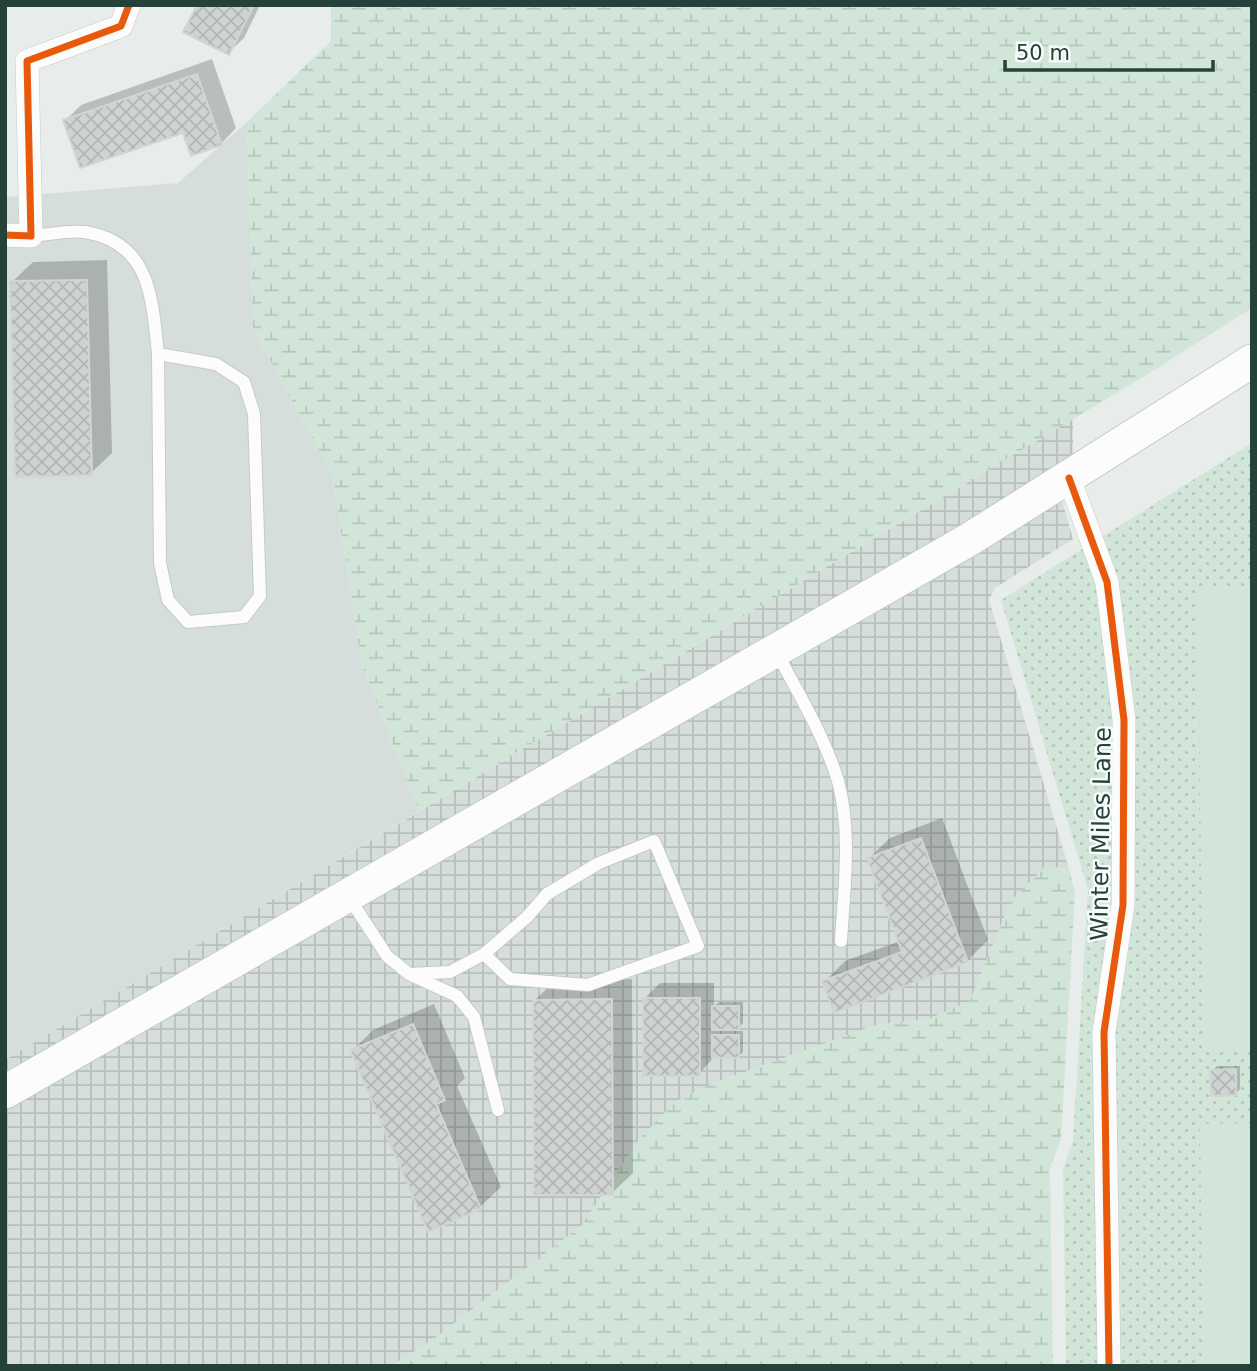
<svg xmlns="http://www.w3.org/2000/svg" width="1257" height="1371" viewBox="0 0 1257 1371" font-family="'DejaVu Sans',sans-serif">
  <defs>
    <pattern id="industrial-grid" width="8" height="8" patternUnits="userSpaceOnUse" patternTransform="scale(1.75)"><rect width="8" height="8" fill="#d6dedb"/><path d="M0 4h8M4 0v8" fill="none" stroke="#b8c0bd"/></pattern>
    <pattern id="wetland-marsh" width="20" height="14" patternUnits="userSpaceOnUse" patternTransform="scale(1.75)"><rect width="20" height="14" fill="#d1e6d8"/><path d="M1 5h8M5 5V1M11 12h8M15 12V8" fill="none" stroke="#b3c6ba"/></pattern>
    <pattern id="park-dots" width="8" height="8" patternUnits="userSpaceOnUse" patternTransform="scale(1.75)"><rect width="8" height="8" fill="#d1e6d8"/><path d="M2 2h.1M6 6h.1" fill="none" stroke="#b3c6ba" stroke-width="1.8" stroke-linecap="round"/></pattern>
    <pattern id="building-cross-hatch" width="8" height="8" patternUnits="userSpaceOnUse" patternTransform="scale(1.75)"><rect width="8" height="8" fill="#cfd4d2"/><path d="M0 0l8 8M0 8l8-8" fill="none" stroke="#b2b7b5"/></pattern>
  </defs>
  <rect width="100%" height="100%" fill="#e8edeb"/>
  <path fill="#d6dedb" d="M247,122L253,329L332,474L362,665L419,811L5,1060V197L178,183Z"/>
  <path fill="url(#industrial-grid)" d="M1073,419V457L963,525L5,1073V1060Z
    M1062,501L1073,539L995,588L989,600L1069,869L1046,866L1011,901L970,1001L929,1019L876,1025L711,1084L675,1102L581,1226L434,1339L391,1366H5V1110L964,561Z"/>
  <path fill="url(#wetland-marsh)" d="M331,5H1252V308L1145,376L419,811L362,665L332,474L253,329L247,122L331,41Z
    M1046,866L1069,869L1075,892L1061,1139L1050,1168L1053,1366H391L434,1339L581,1226L640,1138L675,1102L711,1084L876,1025L929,1019L970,1001L1011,901Z"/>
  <path fill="url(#park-dots)" d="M1252,443V1366H1066L1063,1168L1073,1142L1088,890L1001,600Z"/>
  <path fill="#d1e6d8" d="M1252,588V1050H1203L1198,589Z
    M1252,1123V1366H1203L1200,1124Z"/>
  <path fill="#0003" d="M199,5H260L244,38L228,53Z
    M212,59L236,128L221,144L184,131L65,121L81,105Z
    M107,260L112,453L91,473L12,282L33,262Z
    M942,818L988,940L967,961L824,982L845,961L900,941L869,858L890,838Z
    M632,979L633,1173L612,1193L535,1000L556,980Z
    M660,983H714V1006L719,1002H743V1023L735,1031H743V1052L738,1057H714L699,1074L645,998Z
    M434,1004L465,1078L457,1086L501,1187L480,1207L352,1051L373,1030Z
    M1217,1066H1240V1089L1235,1094L1212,1071Z"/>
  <path fill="url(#building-cross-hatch)" stroke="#d1d6d4" stroke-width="2" d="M197,5H254L229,55L183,32Z
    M197,74L222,145L191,156L183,133L80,168L63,120Z
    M87,280L92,475L15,477L10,281Z
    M921,838L968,962L834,1013L822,981L902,952L867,858Z
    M643,998H700V1076H643Z
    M612,999L613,1195H534L533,1000Z
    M712,1006H739V1030H712Z
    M413,1024L445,1100L436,1104L481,1209L428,1232L350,1050Z
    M712,1035H739V1058H712Z
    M1236,1069V1095L1211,1096L1210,1070Z"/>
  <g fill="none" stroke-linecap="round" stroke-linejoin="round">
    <defs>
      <path id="lane" d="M31,236C48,235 69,230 85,232C152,243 152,301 158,354L216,364L244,382L254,414L260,596L244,617L188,622L168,600L160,563L158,354
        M776,651C798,693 824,735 838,781C852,833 844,889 841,941
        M348,896L387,956L409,974L457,996L474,1017L498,1110
        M409,974L450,972L484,954L527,917L547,894L599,863L654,841L698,946L588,985L510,979L484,954"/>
      <path id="street" d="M5,235L31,236L27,61L121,26L129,5
        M1069,478L1107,582L1124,720L1123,905L1104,1032L1109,1366"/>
      <path id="secondary" d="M5,1092L970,539L1252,361"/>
    </defs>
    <use href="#lane" stroke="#c5cac8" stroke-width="14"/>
    <use href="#street" stroke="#c5cac8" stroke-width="24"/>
    <use href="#secondary" stroke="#c3cbc8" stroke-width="35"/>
    <use href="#lane" stroke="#fcfcfc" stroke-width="12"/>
    <use href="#street" stroke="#fcfcfc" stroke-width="23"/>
    <use href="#secondary" stroke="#fcfcfc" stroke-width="33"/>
    <defs>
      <path id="cycleway" d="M5,235L31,236L27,61L121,26L129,5
        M1069,478L1107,582L1124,720L1123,905L1104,1032L1109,1366"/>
    </defs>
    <use href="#cycleway" stroke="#f7fbf9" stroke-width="11"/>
    <use href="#cycleway" stroke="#e8590c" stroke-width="7"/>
  </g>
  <g text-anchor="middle" stroke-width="5" stroke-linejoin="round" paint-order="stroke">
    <g font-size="24" fill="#24423a" stroke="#f7fbf9">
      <text transform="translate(1101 834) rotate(-89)" y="8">Winter Miles Lane</text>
    </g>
  </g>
  <rect width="1257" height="1371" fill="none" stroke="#24423a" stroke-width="14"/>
  <path d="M1005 60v10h208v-10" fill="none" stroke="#24423a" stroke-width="3.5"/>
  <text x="1016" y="60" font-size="21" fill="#24423a" stroke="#f7fbf9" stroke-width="5" paint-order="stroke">50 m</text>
</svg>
